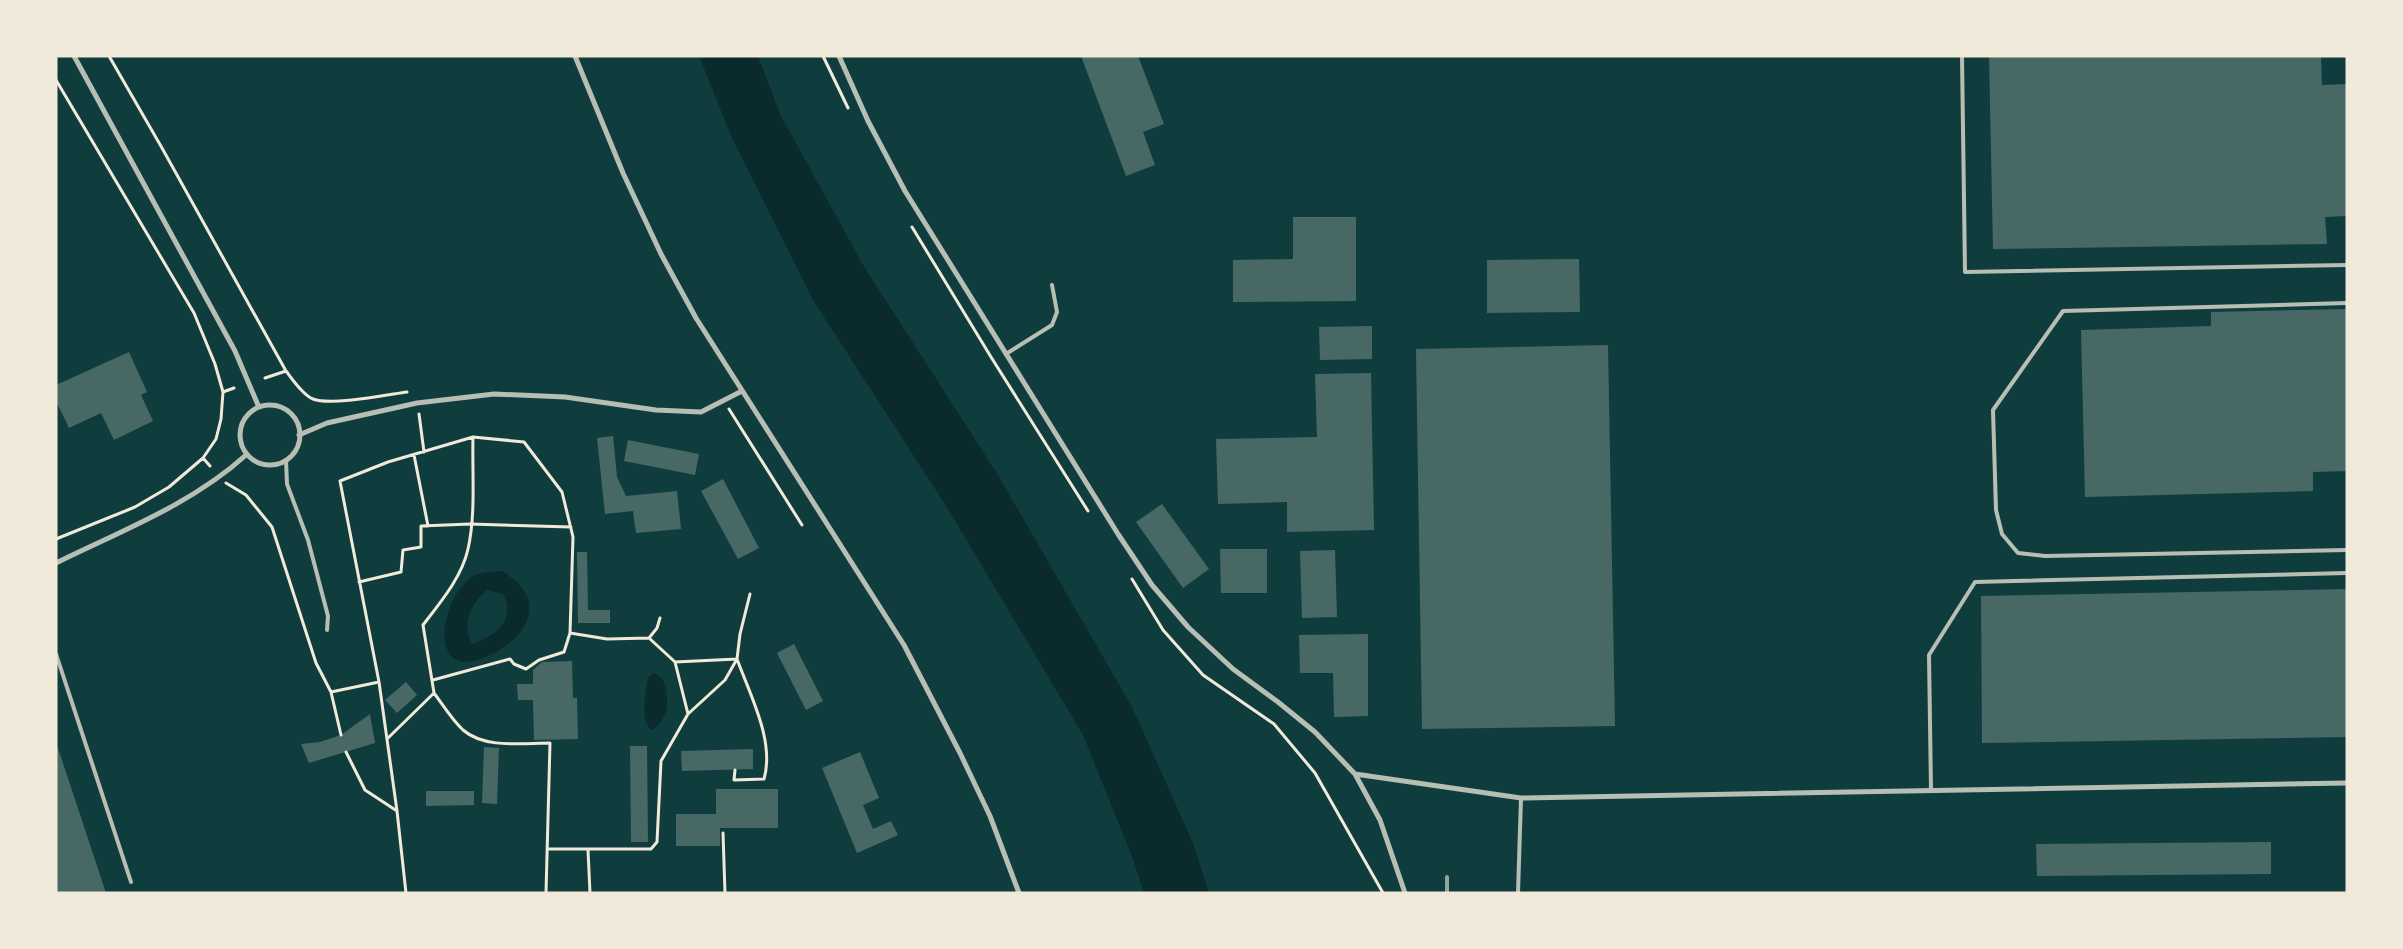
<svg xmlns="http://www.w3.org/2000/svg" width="2403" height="949" viewBox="0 0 2403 949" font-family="Literata,serif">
  <rect width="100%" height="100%" fill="#0f3d3e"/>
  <path fill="#0a2a2b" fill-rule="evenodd" d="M699,56H758L780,114L863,265L998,475L1132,707L1193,843L1209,893H1144L1133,859L1083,735L948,509L813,300L732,138Z
    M502,571C518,582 534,594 528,617C523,634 511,643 496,652C426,691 437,601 472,577C479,572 493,572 502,571ZM487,590L503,594C517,621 495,636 472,644C461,625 471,603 487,590Z
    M654,673L663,679C669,699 671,717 652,730C639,722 646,692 648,678Z"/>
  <path fill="#486865" d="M1081,56H1138L1164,124L1143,132L1155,165L1126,176Z
    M1989,56H2321L2322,85L2347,84V216L2325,217L2327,244L1993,249Z
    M1293,217H1356V301L1233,302V260L1293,259Z
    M1579,259L1580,312L1487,313V260Z
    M2347,309V471L2313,472V491L2085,497L2081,330L2211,326V312Z
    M1372,326V359L1320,360L1319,327Z
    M1608,345L1615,726L1422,729L1416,349Z
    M129,352L147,392L141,395L153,421L114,440L101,413L69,428L56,401V385Z
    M1371,373L1374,530L1287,532V502L1218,504L1216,439L1317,437L1315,374Z
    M613,436L617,477L626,496L677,491L681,529L636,533L633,511L605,514L597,438Z
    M628,440L699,454L695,475L624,461Z
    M723,479L759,548L738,559L701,491Z
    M1162,504L1209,569L1183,588L1136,522Z
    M1220,549H1267V593H1221Z
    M1335,550L1337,617L1302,618L1300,551Z
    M577,552H587L588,610H610V623H578Z
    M2347,589V737L1982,743L1981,596Z
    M1368,634V716L1334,717L1333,673H1300L1299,635Z
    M794,644L823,701L806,710L777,653Z
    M572,661L573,698H577L578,739L534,740L533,700H518L517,684H533V670L542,662Z
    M406,682L417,695L397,713L385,700Z
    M370,714L375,743L309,763L301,744L320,742L341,735Z
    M56,745H57L106,893H56Z
    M630,746H647L648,842H631Z
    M484,747L499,748L497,804L482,803Z
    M753,749V769L682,771L681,751Z
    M860,752L879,798L863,805L873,829L891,821L898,835L857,853L822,768Z
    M716,789H778V828H720V846H676V814H716Z
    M426,791H474V805L426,806Z
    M2271,842V874L2037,876L2036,844Z"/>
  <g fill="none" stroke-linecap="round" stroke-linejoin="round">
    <path stroke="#f1e9da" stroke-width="3" d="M109,56L162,148L286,371C293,380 303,395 313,399C331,406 386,395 407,392
      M823,56L848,108
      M56,80L194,313L215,364L223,392L221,419L216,439L203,458L169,487L135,507L56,539
      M912,227L991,357L1088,511
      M265,378L286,371
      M223,392L234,388
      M729,409L802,525
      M419,414L424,452
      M414,455L428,526
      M203,458L210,466
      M226,483L246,495L272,527L316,663L331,692L341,735
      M1132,579L1163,630L1203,675L1274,724L1315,773L1383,893
      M359,582L401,572L403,550L421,547V526L470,524L571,527
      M649,638L657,628L660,618
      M675,662L688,714
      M433,680L510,659L514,664L526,669L539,660L564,652L570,633L607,639L649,638L675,662L737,659C750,695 775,741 764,779L734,780L735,770
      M331,692L379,682
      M434,693C443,705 452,720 463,730C485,749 523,743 550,743L546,893
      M388,738L434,693L423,625C440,603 462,577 468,549C476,514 472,473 473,437
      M346,752L365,790L397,811
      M723,833L725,893
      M547,849H651L657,842L661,761L688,714L725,680L737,659L740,634L750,594
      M588,850L590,893
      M406,893L397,811L379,682L340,481L388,462L473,437L524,442L562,492L573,537L570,633"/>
    <path stroke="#b8beb3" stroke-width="4" d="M1962,56L1965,272L2347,265
      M2347,303L2063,311L1993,410L1996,510L2002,534L2018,553L2045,556L2347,550
      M1006,354L1052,325L1057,312L1052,285
      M286,460L287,484L308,540L328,616L327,630
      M56,654L131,882
      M1931,790L1929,655L1975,582L2347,573
      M1518,893L1521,798"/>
    <path stroke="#b8beb3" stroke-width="5" d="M74,56L235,351L258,405
      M575,56L623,173L661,254L696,318L904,645L960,753L990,816L1019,893
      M839,56L868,121L905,191L1118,534L1152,585L1188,627L1233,669L1278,702L1315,732L1355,774L1380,820L1405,893
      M240 435a30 30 0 1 1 60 0a30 30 0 1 1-60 0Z
      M299,435L327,423L417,403L494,394L565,397L656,410L701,412L742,391
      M56,563C121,531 192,504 246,455
      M1355,774L1521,798L2347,783"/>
    <path stroke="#97a49c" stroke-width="4" d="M1447,877V893"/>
  </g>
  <rect width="2403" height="949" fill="none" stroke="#f1e9da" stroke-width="115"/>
</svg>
